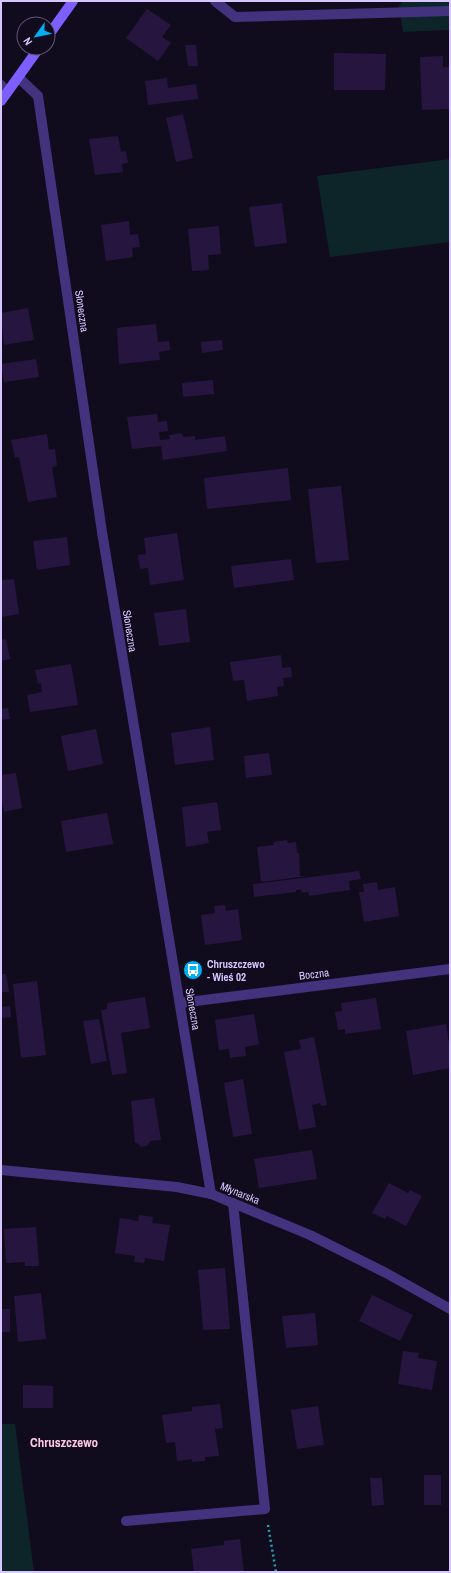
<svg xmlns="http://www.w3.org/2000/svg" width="451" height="1573" viewBox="0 0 451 1573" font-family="'Archivo Narrow',sans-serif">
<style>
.green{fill:#0d2428}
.building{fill:#26163f}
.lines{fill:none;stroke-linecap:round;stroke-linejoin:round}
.path{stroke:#27a3b4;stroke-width:2.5;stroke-dasharray:2 3;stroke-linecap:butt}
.minor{stroke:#43337f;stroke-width:10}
.secondary{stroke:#7f5eff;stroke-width:10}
.labels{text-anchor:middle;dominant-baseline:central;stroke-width:3;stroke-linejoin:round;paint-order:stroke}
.street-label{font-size:11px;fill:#d8c7ff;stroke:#110b1e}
.poi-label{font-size:11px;font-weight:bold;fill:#d8c7ff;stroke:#110b1e;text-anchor:start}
.quarter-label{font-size:13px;font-weight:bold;fill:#ffc9e2;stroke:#110b1e}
</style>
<rect width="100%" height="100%" fill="#110b1e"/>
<g class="green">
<path d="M403 1H450V30L403 32 399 6Z"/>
<path d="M450 159V242L330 257 317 176Z"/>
<path d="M1 1424H15L34 1572H1Z"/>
</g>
<g class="building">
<path d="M147 9 171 25 162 37 171 43 158 61 126 38Z"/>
<path d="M185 45H196L198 66H188Z"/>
<path d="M334 53 386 54 385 90H334Z"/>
<path d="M443 56V67H450V109L422 110 420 57Z"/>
<path d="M167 78 168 88 196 84 198 99 148 105 145 81Z"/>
<path d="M183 114 193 158 176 162 166 118Z"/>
<path d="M118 136 121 152 126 151 128 163 122 164 123 172 95 175 89 139Z"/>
<path d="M282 203 287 243 255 247 249 207Z"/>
<path d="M129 221 130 235 138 234 140 247 132 248 133 257 106 261 101 225Z"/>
<path d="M219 226 221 254 208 255 209 270 192 271 188 229Z"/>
<path d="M28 308 34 340 4 345 1 313Z"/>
<path d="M156 324 158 342 169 341 170 350 159 352 160 360 119 364 117 328Z"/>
<path d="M222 340 223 350 202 353 201 342Z"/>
<path d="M36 359 39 377 4 382 1 364Z"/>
<path d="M213 380 214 394 183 397 182 383Z"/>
<path d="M157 414 158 422 167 421 168 431 159 432 160 440 170 439 169 435 182 433 183 437 195 436V440L225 436 227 451 163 460 161 446 132 449 127 417Z"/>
<path d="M47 434 49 450 55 449 57 466 52 467 57 497 28 502 19 457 15 458 11 440Z"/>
<path d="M288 468 291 500 207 509 204 478Z"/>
<path d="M341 486 349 560 316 563 308 489Z"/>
<path d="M177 533 184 580 150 585 148 568 140 569 138 555 146 554 144 538Z"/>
<path d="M67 537 70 565 37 570 33 541Z"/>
<path d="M291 559 294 580 234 588 231 566Z"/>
<path d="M14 579 19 614 1 617V580Z"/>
<path d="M186 609 190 642 159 646 154 613Z"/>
<path d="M6 639 10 659 1 661V640Z"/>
<path d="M281 655 282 668 291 667 292 677 283 678 284 686 277 687 278 696 247 701 244 680 233 681 230 662Z"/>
<path d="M71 664 78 705 30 712 27 695 42 692 41 683 38 684 35 670Z"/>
<path d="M8 708 10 719 1 720V709Z"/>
<path d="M210 727 214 760 175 765 171 733Z"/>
<path d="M96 729 103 764 68 771 61 736Z"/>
<path d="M269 753 272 775 246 778 244 756Z"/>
<path d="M16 773 22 808 4 812 1 794V775Z"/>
<path d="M217 802 221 830 207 832 209 843 186 847 182 807Z"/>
<path d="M107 813 113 844 66 852 61 821Z"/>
<path d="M287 840 288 843 296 842 297 853H299L300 876H307L261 882 257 847 274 845 273 842Z"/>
<path d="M359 871 361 879 349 881 350 890 309 896 308 892 302 893 301 889 296 890V892L254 897 253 884Z"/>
<path d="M377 882 378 890 395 887 399 916 364 922 359 892H364L363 884Z"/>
<path d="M225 905 226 911 238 909 242 940 205 945 201 915 215 913 214 906Z"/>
<path d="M1 974H6L9 992H1Z"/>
<path d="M37 981 46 1055 21 1058 13 984Z"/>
<path d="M145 997 150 1028 121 1033 127 1073 112 1075 101 1010 107 1009V1003Z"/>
<path d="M376 998 381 1029 345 1034V1029L338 1030 335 1012 342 1011 341 1003Z"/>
<path d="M10 1006 11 1017 1 1018V1007Z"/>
<path d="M254 1014 259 1044 245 1047 246 1056 230 1058 229 1049 219 1050 215 1020Z"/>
<path d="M99 1019 107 1061 91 1064 83 1021Z"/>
<path d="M446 1024 450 1050V1068L413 1075 406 1031Z"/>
<path d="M314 1037 327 1105 321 1106 320 1103 312 1105 316 1127 299 1130 284 1052 301 1049 299 1040Z"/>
<path d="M243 1079 252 1134 233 1137 224 1083Z"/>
<path d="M154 1098 161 1140 150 1141 147 1146 141 1147 137 1143H135L131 1101Z"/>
<path d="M312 1150 317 1179 259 1188 254 1159Z"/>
<path d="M389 1183 408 1193 410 1190 422 1196 406 1226 387 1216 385 1219 372 1213Z"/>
<path d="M139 1215 153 1217 152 1223 170 1225 164 1261 145 1258 144 1263 134 1262 135 1256 115 1253 120 1218 138 1221Z"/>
<path d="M36 1227 39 1266H25V1262L6 1263 4 1229Z"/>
<path d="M225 1268 230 1329 203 1330 198 1270Z"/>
<path d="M41 1293 46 1339 18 1342 14 1296Z"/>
<path d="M372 1295 413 1315 400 1341 359 1321Z"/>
<rect x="1" y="1309" width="9" height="23"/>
<path d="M315 1313 318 1345 286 1348 282 1316Z"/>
<path d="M403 1351 419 1353 418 1358 437 1361 432 1390 398 1384Z"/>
<path d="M23 1385 53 1386V1408H23Z"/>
<path d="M220 1404 223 1428 215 1429 219 1456 205 1457V1461L192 1462V1459L177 1461 175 1442 166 1443 162 1415 192 1411V1407Z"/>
<path d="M318 1406 324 1445 297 1449 291 1410Z"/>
<rect x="424" y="1475" width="17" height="30"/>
<path d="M370 1478H382L384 1505 372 1506Z"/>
<path d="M240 1539 244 1572H194L191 1549 224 1545V1541Z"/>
</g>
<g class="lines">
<path class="path" d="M268 1525 276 1572"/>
<g class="minor">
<path d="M215 1 235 17 450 11"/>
<path d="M19 78 38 96 102 532 211 1194"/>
<path d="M1 85 7 92"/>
<path d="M180 1003 450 969"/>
<path d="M1 1170 177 1187 211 1194 310 1235 386 1273 450 1309"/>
<path d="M126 1521 265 1509 233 1203"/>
</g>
<g class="secondary">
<path d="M48 36 73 1"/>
<path d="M1 101 39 48"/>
</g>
</g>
<defs>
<g id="bus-disc" transform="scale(1)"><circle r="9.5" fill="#00aff2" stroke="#110b1e"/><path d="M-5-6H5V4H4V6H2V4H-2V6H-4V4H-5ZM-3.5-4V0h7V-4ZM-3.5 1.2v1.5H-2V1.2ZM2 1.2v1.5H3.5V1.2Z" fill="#fff"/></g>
</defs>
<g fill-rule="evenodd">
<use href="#bus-disc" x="193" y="970"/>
</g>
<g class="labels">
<g class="street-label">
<text transform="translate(82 311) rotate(82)">Słoneczna</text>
<text transform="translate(130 631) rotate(81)">Słoneczna</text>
<text transform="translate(314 974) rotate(-7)">Boczna</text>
<text transform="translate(193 1009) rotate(80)">Słoneczna</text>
<text transform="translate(240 1193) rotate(22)">Młynarska</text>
</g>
<g class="poi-label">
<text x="207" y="964">Chruszczewo<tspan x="207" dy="13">- Wieś 02</tspan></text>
</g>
<g class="quarter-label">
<text x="64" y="1442">Chruszczewo</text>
</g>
</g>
<rect width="451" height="1573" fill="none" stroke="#d8c7ff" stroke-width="4"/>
<g transform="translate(36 36) rotate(237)"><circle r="19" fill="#110b1e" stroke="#615678"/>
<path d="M0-3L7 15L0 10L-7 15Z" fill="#00aff2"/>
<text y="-6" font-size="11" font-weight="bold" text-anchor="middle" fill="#d8c7ff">N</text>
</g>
</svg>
